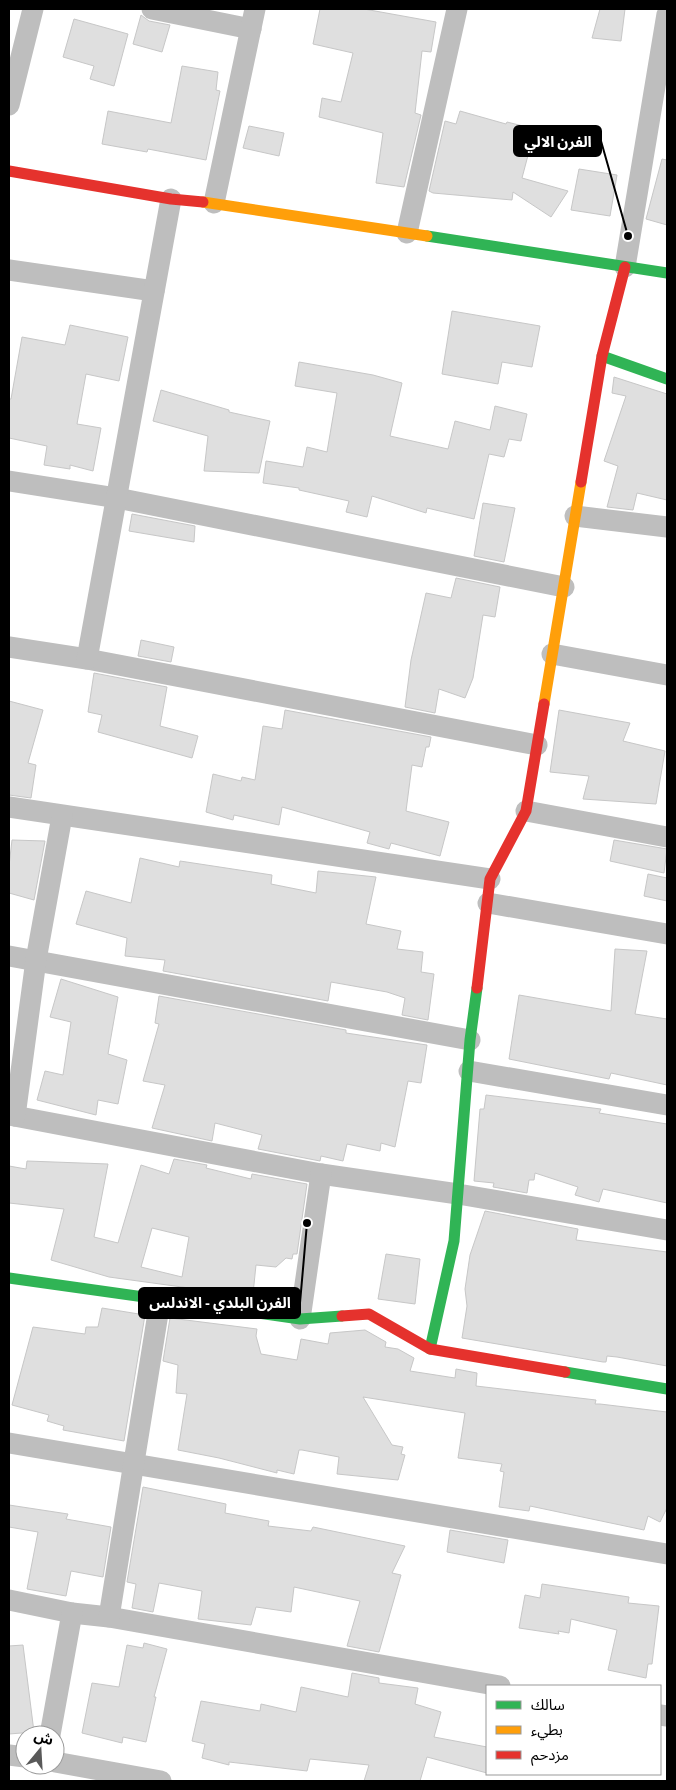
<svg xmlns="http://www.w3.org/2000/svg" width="676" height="1790" viewBox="0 0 676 1790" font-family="'Source Sans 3','Noto Sans Arabic',sans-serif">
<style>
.building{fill:#dfdfdf;stroke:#c7c7c7;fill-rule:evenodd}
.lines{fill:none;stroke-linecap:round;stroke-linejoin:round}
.street{stroke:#bebebe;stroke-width:21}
.fast{stroke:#30b455;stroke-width:11}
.slow{stroke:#ff9f0a;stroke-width:11}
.jam{stroke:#e5322d;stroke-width:11}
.leader{fill:none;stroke:#000;stroke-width:2}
.callout-dot{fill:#000;stroke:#fff;stroke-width:2}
.callout{fill:#000;stroke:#000;stroke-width:2}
.callout-label{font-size:15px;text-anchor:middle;font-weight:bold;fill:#fff}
</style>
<rect width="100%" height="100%" fill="#fff"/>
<g class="building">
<path d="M320 9H364L436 22 431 52 422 51 415 113 421 115 404 187 376 183 383 133 319 117 322 98 341 102 353 53 313 44Z"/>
<path d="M600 9H625L621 41 592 38Z"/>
<path d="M141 15 149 21 170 25 162 52 133 44Z"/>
<path d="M74 19 128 34 114 86 90 79 94 66 63 57Z"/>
<path d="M182 66 218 72 216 90 220 91 206 160 148 149 147 152 102 144 108 111 171 123Z"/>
<path d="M460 111 506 124 507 122 535 129 522 178 568 191 551 217 513 192 512 200 433 193 429 191 445 121 456 124Z"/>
<path d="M249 126 284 133 279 156 243 148Z"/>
<path d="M662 159 667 160V225L646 219Z"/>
<path d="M579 169 617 175 610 216 571 210Z"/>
<path d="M452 311 540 326 532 367 502 362 498 384 442 374Z"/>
<path d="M70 325 128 337 119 381 86 374 77 424 101 428 93 471 70 465V469L44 465 47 446 9 438V399H11L22 337 65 345Z"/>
<path d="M299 362 373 375 402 383 390 436 448 449 455 421 490 430 495 406 527 414 521 441 509 439 504 457 489 454 474 519 427 508 426 513 372 496 367 517 346 512 349 501 299 490V488L263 483 266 461 303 467 307 447 327 452 337 393 295 386Z"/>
<path d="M614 377 667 394V500L637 493 633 510 607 507 618 466 604 461 626 396 612 393Z"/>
<path d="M161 390 229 410V412L270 421 259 473 204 471 208 436 153 421Z"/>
<path d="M483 503 515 508 504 562 474 556Z"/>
<path d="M132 514 195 526 194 542 129 531Z"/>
<path d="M456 578 500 587 495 617 483 615 473 678 465 698 439 689 435 713 405 707 411 660 426 593 451 598Z"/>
<path d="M141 640 174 647 171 662 138 656Z"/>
<path d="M94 673 167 687 160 726 198 736 192 758 98 732 102 715 88 712Z"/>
<path d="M9 701 43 710 28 763 36 765 31 798 9 795Z"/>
<path d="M285 710 431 737 429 747H426L422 767 412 765 406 811 449 822 440 856 391 843 389 849 367 843 370 832 282 807 279 825 234 815 233 820 206 812 213 774 241 781 242 777 255 780 263 726 282 729Z"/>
<path d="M559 710 630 723 623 741 665 751 656 804 583 799 589 776 550 772Z"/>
<path d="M12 840 45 841 34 900 9 893V866Z"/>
<path d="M614 840 667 849 664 873 610 861Z"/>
<path d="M140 858 179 867 180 861 272 875 271 884 316 893 318 871 376 877 366 924 401 931 397 949 423 952 421 972 434 974 428 1020 402 1015 405 998 387 992 331 982 328 1001 163 971 165 960 125 956 127 938 76 924 86 891 131 903Z"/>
<path d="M648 874 667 878V901L644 896Z"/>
<path d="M615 949 647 951 635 1014 667 1019V1085L611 1073 609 1079 509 1059 519 995 611 1011Z"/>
<path d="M61 979 118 997 108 1054 127 1060 118 1104 98 1100 96 1115 37 1100 45 1071 63 1075 71 1022 50 1017Z"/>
<path d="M159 996 346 1030V1033L427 1045 421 1083 408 1081 395 1147 381 1143 380 1151 347 1144 343 1161 321 1156 320 1161 258 1149 262 1135 215 1123 212 1141 152 1128 165 1085 143 1081 159 1024 155 1023Z"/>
<path d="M486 1095 601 1109 599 1113 667 1124V1203L603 1189 599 1202 575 1195 578 1187 535 1173 534 1180H529L527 1193 493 1187 494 1183 474 1181 480 1109H484Z"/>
<path d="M174 1159 207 1165 206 1168 251 1179 252 1174 307 1184 297 1254H293L292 1259 286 1258 276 1267 256 1265 253 1294 255 1297 109 1277 51 1260 64 1209 9 1203V1166L26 1169 27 1161 108 1164 94 1237 118 1243 141 1165 169 1174ZM152 1228 189 1237 182 1277 141 1267Z"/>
<path d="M485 1211 578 1229 576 1240 667 1252V1366L617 1357 607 1356 606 1362H603L462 1338 467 1306 465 1289 470 1255Z"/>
<path d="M386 1254 420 1259 415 1304 378 1299Z"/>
<path d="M102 1308 145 1315 124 1441 63 1430 64 1426 47 1421 49 1415 12 1405 33 1327 85 1334 86 1327H98Z"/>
<path d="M170 1318 257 1329 256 1336 261 1354 297 1360 301 1339 328 1344 330 1333 365 1330 386 1342 385 1347 398 1349 414 1358 410 1371 455 1378 456 1369 477 1373 476 1386 596 1400 595 1404H600L667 1412V1508L660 1522 648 1516 644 1530 530 1506 529 1511 499 1507 504 1472 500 1471 502 1464 458 1458 465 1413 363 1397 392 1445 403 1447 401 1454 405 1455 398 1480 337 1474 339 1457 302 1450H299L294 1474 277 1470V1473L219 1458 178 1450 187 1394 176 1393 178 1365 163 1361Z"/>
<path d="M143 1487 226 1504 225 1513 269 1521 268 1526 311 1531 313 1527 405 1546 392 1573 401 1575 379 1652 347 1646 360 1601 294 1587 291 1612 256 1607 251 1625 198 1619 202 1591 159 1583 153 1612 132 1608 136 1584 127 1582Z"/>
<path d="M9 1505 68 1514 66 1519 111 1527 103 1577 71 1571 66 1596 27 1589 38 1532 9 1527Z"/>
<path d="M450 1530 508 1540 504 1563 447 1552Z"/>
<path d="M542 1584 629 1597 628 1603 659 1606 652 1664H648L646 1678 608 1670 617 1630 571 1619 569 1633 558 1631 559 1634 519 1628 525 1595 540 1598Z"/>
<path d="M144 1643 167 1649 154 1697H156L146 1742 123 1737 122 1743 82 1733 92 1683 119 1687 127 1645 143 1648Z"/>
<path d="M23 1645 34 1732 9 1734V1646Z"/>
<path d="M352 1673 379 1678V1683L418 1688 415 1704 441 1712 434 1737 487 1747V1773L427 1757 420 1781H364L369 1765 310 1759 307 1771 229 1762V1765L202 1758 205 1744 192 1741 201 1701 260 1711 261 1704 296 1712 301 1687 348 1697Z"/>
</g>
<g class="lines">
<g class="street">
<path d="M152 9 251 29"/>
<path d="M9 105 33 9"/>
<path d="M214 203 255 9"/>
<path d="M407 233 457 9"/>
<path d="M625 267 667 14"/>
<path d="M9 270 154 291"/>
<path d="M9 481 117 498 564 587"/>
<path d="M575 516 667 527"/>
<path d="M9 647 87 659 537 745"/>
<path d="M552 654 667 675"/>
<path d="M87 659 171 199"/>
<path d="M9 807 490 879"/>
<path d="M526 811 667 837"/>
<path d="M488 903 667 934"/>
<path d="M9 956 470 1040"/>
<path d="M469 1071 667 1105"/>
<path d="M9 1115 321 1174 458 1194 667 1230"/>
<path d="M15 1116 36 960 62 816"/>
<path d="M300 1319 321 1174"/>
<path d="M9 1443 667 1554"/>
<path d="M9 1600 72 1613 109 1617 500 1686"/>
<path d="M109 1617 160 1301"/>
<path d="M660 1715 667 1716"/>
<path d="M50 1735 72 1613"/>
<path d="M9 1755 25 1757"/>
<path d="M55 1762 161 1781"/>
</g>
<g class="fast">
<path d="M427 236 667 273"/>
<path d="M602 356 667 379"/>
<path d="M9 1278 300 1319 342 1316"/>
<path d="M430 1349 454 1241 470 1040 477 988"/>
<path d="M565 1372 667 1389"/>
</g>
<g class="slow">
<path d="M203 202 427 236"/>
<path d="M544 704 581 482"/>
</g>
<g class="jam">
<path d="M9 171 171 199 203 202"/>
<path d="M581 482 602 356 625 267"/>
<path d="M477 988 490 879 526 811 544 704"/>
<path d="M342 1316 369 1314 430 1349 565 1372"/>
</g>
</g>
<path class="leader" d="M628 236L601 141M307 1223L300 1303"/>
<g class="callout-dot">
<circle cx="628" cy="236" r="5"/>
<circle cx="307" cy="1223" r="5"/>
</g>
<g class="callout">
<rect x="514" y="126" width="87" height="30" rx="5"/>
<rect x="139" y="1288" width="161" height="30" rx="5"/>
</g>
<g class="callout-label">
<text x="558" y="147">الفرن الالي</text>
<text x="220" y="1308">الفرن البلدي - الاندلس</text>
</g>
<rect width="676" height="1790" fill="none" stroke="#000000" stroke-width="20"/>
<rect x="486" y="1685" width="175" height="90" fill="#ffffff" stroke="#999999"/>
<rect x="496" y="1701" width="25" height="8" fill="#30b455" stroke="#999999"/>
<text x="531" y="1710" font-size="15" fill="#000000">سالك</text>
<rect x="496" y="1726" width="25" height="8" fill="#ff9f0a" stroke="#999999"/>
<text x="531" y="1735" font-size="15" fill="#000000">بطيء</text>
<rect x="496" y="1751" width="25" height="8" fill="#e5322d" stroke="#999999"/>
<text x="531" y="1760" font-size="15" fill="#000000">مزدحم</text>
<g transform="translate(40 1750) rotate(18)"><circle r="24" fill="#ffffff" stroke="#999999"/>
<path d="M0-4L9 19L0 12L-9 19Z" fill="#595959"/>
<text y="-8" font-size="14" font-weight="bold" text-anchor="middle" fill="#000000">ش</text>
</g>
</svg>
